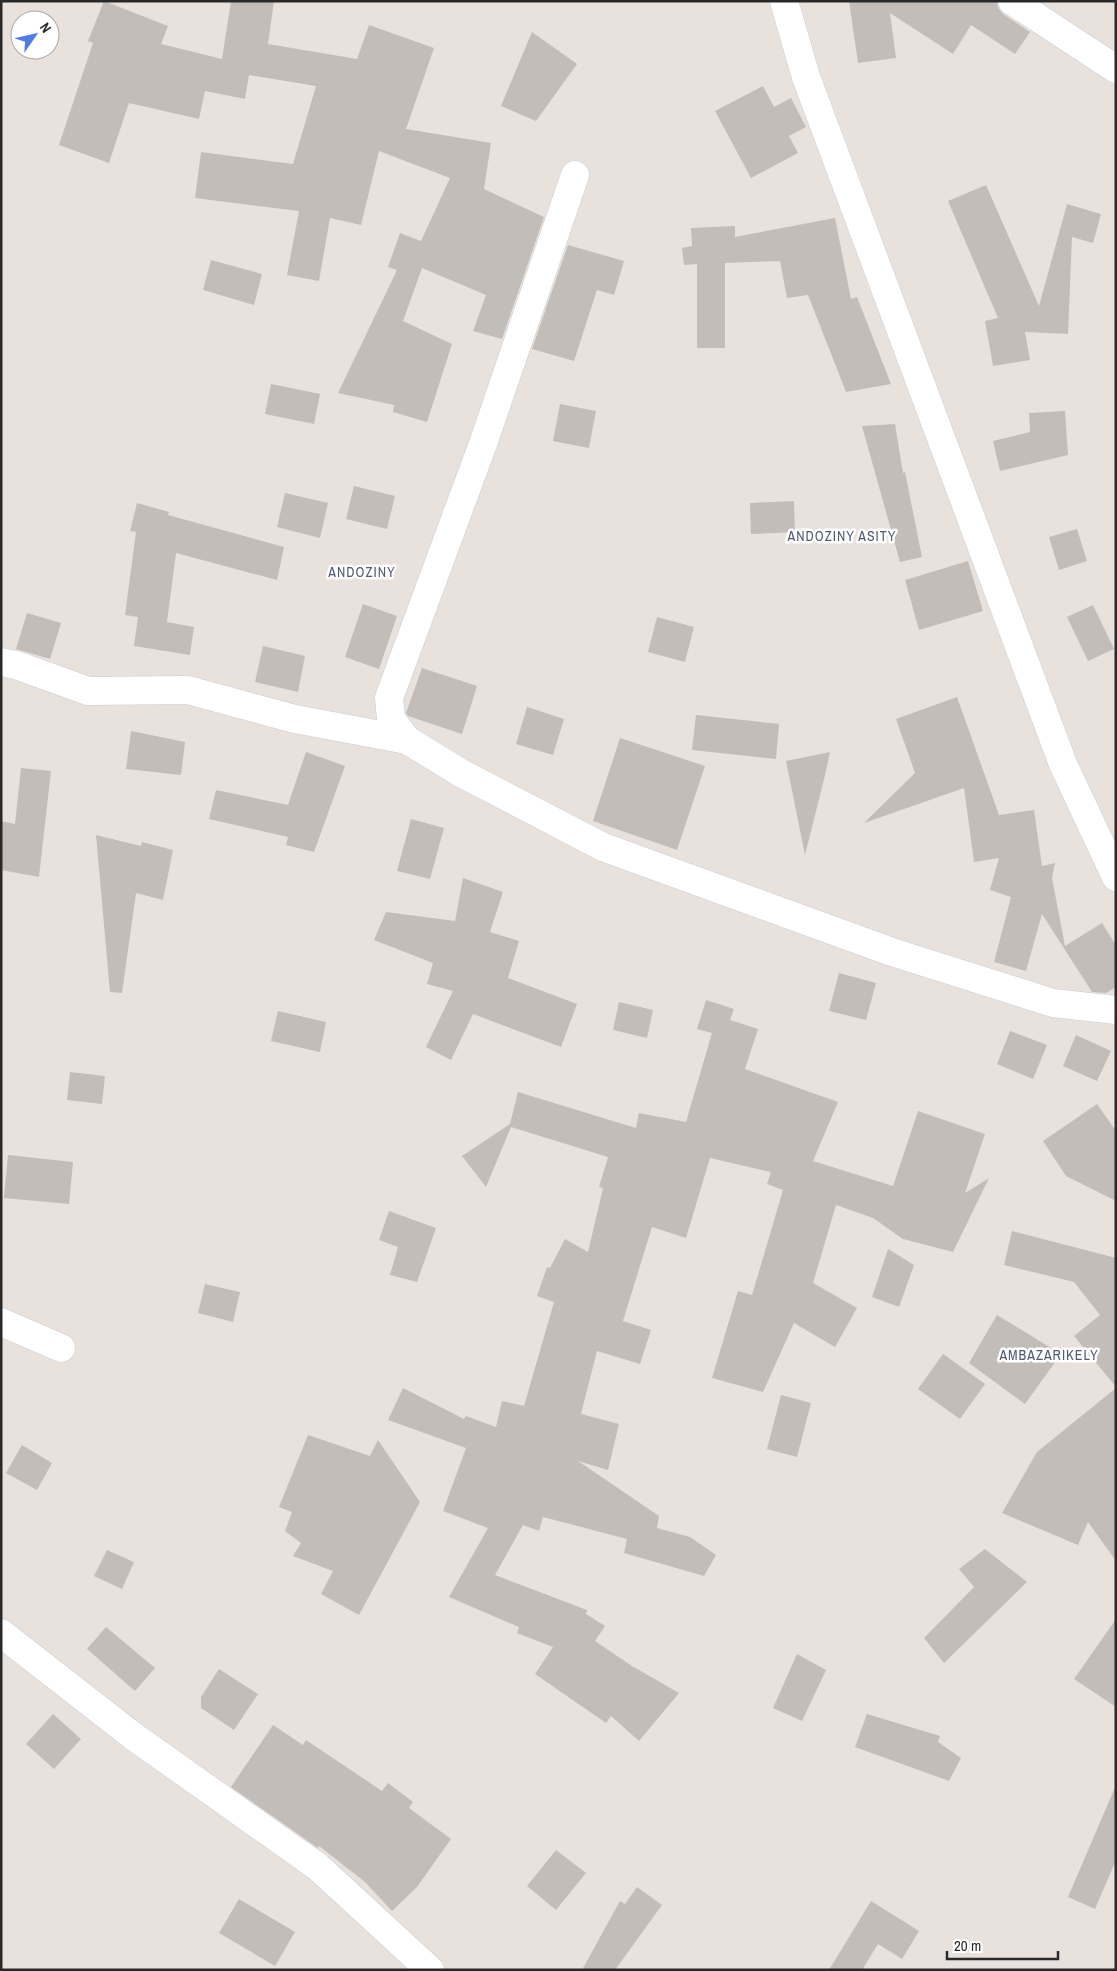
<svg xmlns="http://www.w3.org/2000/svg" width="1117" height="1971" viewBox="0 0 1117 1971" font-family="'Archivo Narrow',sans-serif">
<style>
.building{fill:#c2bdb8}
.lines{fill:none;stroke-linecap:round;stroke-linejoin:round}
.minor-casing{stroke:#c8ccd5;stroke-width:29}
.tertiary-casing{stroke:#c8ccd5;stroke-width:29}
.minor{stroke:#fff;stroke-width:28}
.tertiary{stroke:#fff;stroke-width:28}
.labels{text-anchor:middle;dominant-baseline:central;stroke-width:5;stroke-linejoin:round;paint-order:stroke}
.neighbourhood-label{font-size:14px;letter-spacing:1px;fill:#4f5a74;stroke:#fff}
</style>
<rect width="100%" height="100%" fill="#e9e2dc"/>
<g class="building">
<path d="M104 1 168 26 161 44 222 59 231 1H274L268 44 357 59 369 25 434 48 406 129 491 143 484 189 544 217 502 339 473 331 486 295 422 268 403 321 452 344 427 422 393 412 394 405 338 393 397 270 388 267 400 233 421 241 450 178 379 151 361 225 330 218 319 281 287 275 299 211 195 198 201 152 293 164 316 86 249 75 245 99 205 91 199 119 129 103 109 163 59 145 93 43 88 41Z"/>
<path d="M849 1H997L998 8 1003 14 1030 32 1015 54 971 25 953 54 890 13 896 58 858 63Z"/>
<path d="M532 32 577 64 536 121 501 106Z"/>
<path d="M763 86 774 107 791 98 806 127 789 136 798 153 751 178 715 111Z"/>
<path d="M986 185 1039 306 1067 204 1101 214 1093 243 1072 237 1068 334 1025 332 1030 360 993 366 985 321 998 318 948 201Z"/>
<path d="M835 218 851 299 857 297 891 384 846 392 808 295 787 298 780 261 725 263V348H697V264L684 265 682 248 692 246 691 228 735 226V237Z"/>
<path d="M568 245 624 261 614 295 597 290 574 361 532 349Z"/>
<path d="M211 260 262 274 254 305 203 290Z"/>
<path d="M271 384 320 394 314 424 265 414Z"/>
<path d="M560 404 596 411 589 448 553 441Z"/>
<path d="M1065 411 1068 455 1000 471 993 441 1030 432 1029 413Z"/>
<path d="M895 424 903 473 905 472 922 557 900 562 862 426Z"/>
<path d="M354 486 395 496 387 529 346 519Z"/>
<path d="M285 493 328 503 320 538 277 527Z"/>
<path d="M794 501 795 532 751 534 750 503Z"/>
<path d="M137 503 169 512 168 515 284 547 277 580 176 553 167 622 194 627 190 655 134 646 138 617 125 615 136 532 130 531Z"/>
<path d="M1077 529 1087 561 1059 570 1049 537Z"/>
<path d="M968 561 983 611 919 630 905 580Z"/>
<path d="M363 604 397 616 379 669 345 657Z"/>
<path d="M1093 605 1114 649 1088 661 1067 617Z"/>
<path d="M27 613 61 623 50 659 16 649Z"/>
<path d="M657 617 694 627 685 662 648 652Z"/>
<path d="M263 646 305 656 298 692 255 682Z"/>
<path d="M422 668 477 686 462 734 408 716 406 713Z"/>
<path d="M957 697 999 815 1034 810 1042 866 1055 863 1052 878 1065 946 1102 923 1116 945V987L1106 993 1092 992 1042 914 1026 971 994 962 1011 897 990 890 999 858 974 862 964 788 864 823 915 773 896 719Z"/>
<path d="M527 707 564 719 553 755 516 744Z"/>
<path d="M696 715 779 724 776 759 692 750Z"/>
<path d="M131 731 185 742 181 775 126 769Z"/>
<path d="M620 738 705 766 677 850 593 821Z"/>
<path d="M306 752 345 766 314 852 286 845 288 837 209 819 216 790 288 805Z"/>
<path d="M830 752 825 775 805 855 786 761Z"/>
<path d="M21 768 51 771 39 877 1 870V821L15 824Z"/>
<path d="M411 819 444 828 430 879 397 871Z"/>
<path d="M96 835 141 846 142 842 173 850 163 900 136 893 122 993 110 992Z"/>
<path d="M463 878 503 892 490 932 519 941 508 978 577 1004 561 1047 473 1014 451 1060 426 1047 453 991 427 984 433 963 374 940 386 912 455 921Z"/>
<path d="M839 973 876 983 866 1020 829 1011Z"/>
<path d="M706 1000 734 1009 730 1020 758 1029 745 1069 838 1102 813 1161 893 1186 918 1111 985 1134 965 1193 989 1178 953 1252 903 1239 873 1218 836 1205 813 1283 857 1308 835 1347 794 1323 763 1392 712 1378 738 1291 752 1295 783 1190 767 1184 771 1172 710 1158 686 1238 652 1227 623 1321 651 1330 640 1364 597 1351 581 1414 619 1424 608 1470 578 1461 659 1516 657 1528 690 1537 716 1555 704 1576 624 1553 627 1539 543 1517 539 1531 523 1525 495 1575 587 1610 586 1614 605 1626 595 1641 632 1666 679 1693 639 1741 611 1716 606 1723 535 1674 553 1647 517 1633 519 1627 449 1597 488 1528 443 1511 466 1448 388 1420 403 1388 464 1419 466 1416 496 1427 502 1401 524 1406 554 1302 537 1296 547 1267 550 1268 565 1239 588 1252 603 1188 599 1187 608 1157 511 1127 486 1187 462 1156 510 1124 518 1092 636 1128 639 1113 686 1122 712 1033 697 1029Z"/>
<path d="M619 1002 653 1010 647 1038 613 1030Z"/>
<path d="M278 1011 326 1022 320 1052 271 1041Z"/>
<path d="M1010 1031 1047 1045 1033 1079 997 1064Z"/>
<path d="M1076 1035 1111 1051 1097 1081 1063 1066Z"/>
<path d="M70 1072 105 1076 102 1104 67 1100Z"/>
<path d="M1097 1104 1116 1131V1201L1066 1176 1043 1141Z"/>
<path d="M8 1155 73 1162 69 1204 4 1198Z"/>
<path d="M389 1211 436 1228 417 1282 390 1275 398 1247 379 1240Z"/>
<path d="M1012 1231 1116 1258V1387L1074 1336 1100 1315 1074 1282 1004 1265Z"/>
<path d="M888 1249 914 1265 899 1307 872 1297Z"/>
<path d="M205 1284 240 1292 233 1322 198 1313Z"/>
<path d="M997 1315 1061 1354 1025 1404 969 1363Z"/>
<path d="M943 1354 985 1384 960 1419 918 1389Z"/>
<path d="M1116 1388V1561L1088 1522 1078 1545 1002 1513 1037 1452Z"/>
<path d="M781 1395 811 1403 797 1457 767 1449Z"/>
<path d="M308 1435 370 1456 378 1440 420 1502 359 1615 321 1594 333 1571 293 1556 301 1543 285 1531 292 1512 279 1507Z"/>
<path d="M22 1445 52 1463 37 1490 6 1473Z"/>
<path d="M985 1549 1027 1582 944 1663 924 1638 974 1587 959 1569Z"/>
<path d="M107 1550 134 1562 122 1589 94 1576Z"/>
<path d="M1116 1619V1707L1074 1679Z"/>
<path d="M106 1627 155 1668 135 1691 87 1649Z"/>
<path d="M797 1654 826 1670 802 1721 773 1708Z"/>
<path d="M219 1669 258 1694 234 1730 201 1708V1697Z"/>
<path d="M53 1714 81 1739 54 1769 26 1744Z"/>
<path d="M867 1714 940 1736 938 1742 961 1758 949 1781 855 1747Z"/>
<path d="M273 1725 303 1745 306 1740 382 1791 388 1783 413 1802 409 1808 451 1839 417 1887 392 1911 365 1882 319 1846 318 1848 231 1787Z"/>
<path d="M1116 1785V1860L1095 1909 1068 1897Z"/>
<path d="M556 1850 586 1873 556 1910 527 1886Z"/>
<path d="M637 1887 662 1905 615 1970H582L620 1901 625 1904Z"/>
<path d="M239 1899 295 1932 275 1966 219 1933Z"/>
<path d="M871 1901 919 1931 902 1959 878 1944 862 1970H829Z"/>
</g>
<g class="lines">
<g class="minor-casing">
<g id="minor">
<path d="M1012 1 1116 69"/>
<path d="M575 175 484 441 389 698 391 719 407 740 461 773 603 847 892 952 1053 1003 1116 1010"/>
<path d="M1 662 16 665 88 691 188 690 295 719 407 740"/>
<path d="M1 1322 61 1348"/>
<path d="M1 1633 133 1736 318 1867 430 1970"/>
</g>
</g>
<g class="tertiary-casing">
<path id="tertiary" d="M784 1 806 77 1063 764 1116 877"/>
</g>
<use href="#minor" class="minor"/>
<use href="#tertiary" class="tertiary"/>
</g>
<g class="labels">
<g class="neighbourhood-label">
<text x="842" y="536">ANDOZINY ASITY</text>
<text x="362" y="572">ANDOZINY</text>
<text x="1049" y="1355">AMBAZARIKELY</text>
</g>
</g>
<rect width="1117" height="1971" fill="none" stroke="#292929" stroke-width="5"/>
<g transform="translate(35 35) rotate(56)"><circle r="24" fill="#ffffff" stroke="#a9a9a9"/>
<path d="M0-4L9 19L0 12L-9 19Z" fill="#4f7de4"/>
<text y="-8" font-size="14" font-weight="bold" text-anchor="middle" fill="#292929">N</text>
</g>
<path d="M947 1951v8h111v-8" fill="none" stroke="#292929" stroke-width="2.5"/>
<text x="954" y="1951" font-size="15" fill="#292929" stroke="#ffffff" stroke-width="4" paint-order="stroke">20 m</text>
</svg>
